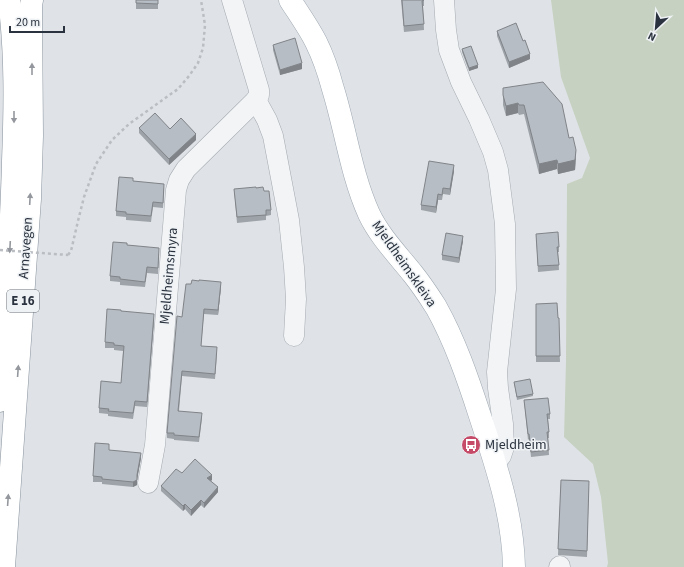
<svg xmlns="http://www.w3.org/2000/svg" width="684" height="567" viewBox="0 0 684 567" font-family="'Source Sans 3',sans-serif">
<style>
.green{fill:#c6d1c1}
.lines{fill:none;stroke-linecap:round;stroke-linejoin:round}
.minor-casing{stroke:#a5aab1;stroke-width:21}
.major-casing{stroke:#9fa8b2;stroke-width:23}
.highway-casing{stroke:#88929d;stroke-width:23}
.path{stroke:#babec2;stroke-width:2.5;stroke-dasharray:3 3;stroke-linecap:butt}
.minor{stroke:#f2f4f6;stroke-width:20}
.major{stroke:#fff;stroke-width:22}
.highway{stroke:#fff;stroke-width:22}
.path-bridge{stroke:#babec2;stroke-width:2.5;stroke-dasharray:3 3;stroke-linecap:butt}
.wall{fill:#9da3a9}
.shaded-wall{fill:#808489}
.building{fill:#b7bdc4;stroke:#808489}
.oneway{fill:#94989e}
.labels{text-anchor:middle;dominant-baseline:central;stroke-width:3;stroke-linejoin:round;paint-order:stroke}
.shield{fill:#eff2f5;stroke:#646c75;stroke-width:1}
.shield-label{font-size:13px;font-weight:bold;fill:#29323e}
.street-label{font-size:14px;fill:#29323e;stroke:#eff2f5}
.poi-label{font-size:14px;fill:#29323e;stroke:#eff2f5;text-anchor:start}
</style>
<rect width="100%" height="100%" fill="#dfe3e7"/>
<path class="green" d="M551 0H684V567H607L608 563 601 497 593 464 564 437 566 361 567 184 582 178 590 158 561 77Z"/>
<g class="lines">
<g class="minor-casing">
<g id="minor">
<path d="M444 0 446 30 449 50 461 82 479 119 493 152 498 170 505 224 506 289 497 372 498 388 503 424 504 447 501 456 495 462"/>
<path d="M256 100 267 120 273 136 289 220 294 267 296 299 294 336"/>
<path d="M148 483 155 445 176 190 179 180 186 169 256 100 259 95V90L232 0"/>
<path d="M559 567 560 566"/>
</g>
</g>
<g class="major-casing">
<path id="major" d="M290 0C299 14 309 28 316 42 323 56 329 74 333 89 346 131 351 174 369 214 380 237 398 255 413 274 421 284 429 296 436 307 455 341 468 379 480 416 496 465 513 515 514 567"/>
</g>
<g class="highway-casing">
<g id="highway">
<path d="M0 401C5 321 11 241 13 161 15 108 16 53 9 0"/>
<path d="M4 567 30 199 32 136 31 5 32 0"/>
</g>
</g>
<path class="path" d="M68 255 71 251 78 221 84 197 96 164 112 140 129 124 178 89 189 76 198 63 203 48 205 25 201 0"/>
<use href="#minor" class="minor"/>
<use href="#major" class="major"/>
<use href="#highway" class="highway"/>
<path class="path-bridge" d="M0 250 68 255"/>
</g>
<g class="wall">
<rect x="136" y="0" width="22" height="9"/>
<path d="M401 0H424V6H423L424 30 404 32Z"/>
<path d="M497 31 530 59 509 68 497 36Z"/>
<path d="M273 45 302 69 280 75 273 50Z"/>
<path d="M462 49 478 68 469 71 462 52Z"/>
<path d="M503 88 569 138 576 160 575 170 558 174 557 169 539 174 524 114 519 115 518 113 506 116 503 105Z"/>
<path d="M139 128 170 129 196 140 169 165 139 133Z"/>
<path d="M454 171 450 195 443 194 442 200H438L436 213 421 210V205Z"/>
<path d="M133 181 164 189 163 208 153 207 151 222 126 220V217L116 216V211Z"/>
<path d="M256 188 271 210V215L266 216V220L237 223 234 189Z"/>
<path d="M536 234 559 247V252H558L559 270 538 272Z"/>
<path d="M463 241 459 263 442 260V255Z"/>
<path d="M127 245 159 254 158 274 147 273 145 287 120 285V282L110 281V276Z"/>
<path d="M191 284 221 287 218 315 204 314 201 346 217 353 215 379 182 376 179 411 202 418 199 442 174 440V439L167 438V433L182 317Z"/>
<path d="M536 304 558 318 560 362H536Z"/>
<path d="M121 311 154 320 147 407 135 406 133 419 108 416V414L99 413V408L121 383 123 351 114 350V348H105V342Z"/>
<path d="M514 382 533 394V396L517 400Z"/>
<path d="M524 400 550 414V419H548L549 432V438H548L549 455 531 457 529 439 528 440Z"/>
<path d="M109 450 141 458 137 479V485L133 487 102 484V482H93V476Z"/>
<path d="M182 473 212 480 211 481 218 492 204 508 201 505 191 516 185 509 183 511 161 491V486Z"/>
<path d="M561 480 589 481 587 557 558 555Z"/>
</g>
<g class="shaded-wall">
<path d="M530 54V59L509 68V62Z"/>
<path d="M302 63V69L280 75V70Z"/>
<path d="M478 65V68L469 71V68Z"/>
<path d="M518 103V113L506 116V106Z"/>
<path d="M196 134V140L169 165V159Z"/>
<path d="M576 150 575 170 558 174V164Z"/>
<path d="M557 160V169L539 174V164Z"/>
<path d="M454 165V171L450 195V189Z"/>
<path d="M438 194V200L436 213V207Z"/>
<path d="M463 236V241L459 263V258Z"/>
<path d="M221 282V287L218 315V310Z"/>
<path d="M154 314V320L147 407V402Z"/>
<path d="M141 453V458L137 480V485L133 487V482L137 475Z"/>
<path d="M212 475V480L207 483V478Z"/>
<path d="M218 487V492L204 508V503Z"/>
<path d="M201 500V505L191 516V510Z"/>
<path d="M185 504V509L183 511V506Z"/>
</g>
<g class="building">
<path d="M136 0H158V4L136 3Z"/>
<path d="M402 0H424L422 1 424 24 404 26Z"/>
<path d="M516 23 523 41 525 40 530 54 509 62 497 31Z"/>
<path d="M295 38 302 63 280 70 273 45Z"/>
<path d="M471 46 478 65 469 68 462 49Z"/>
<path d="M543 82 562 104 569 138 573 137 576 150 575 160 558 164 557 160 539 164 524 105H519L518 103 506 106 503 95V88Z"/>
<path d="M155 113 170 129 181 118 196 134 169 159 139 128Z"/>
<path d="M429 161 454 165 450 189 443 188 442 195 438 194 436 207 421 205Z"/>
<path d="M119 177 133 178V181L164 184 163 203 153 202 151 216 126 214V212L116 211Z"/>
<path d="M256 187V188L263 187 264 191H269L271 210H266V215L237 217 234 189Z"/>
<path d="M558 232 559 247H557L559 265 538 266 536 234Z"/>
<path d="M446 233 463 236 459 258 442 255Z"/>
<path d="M113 242 127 243V245L159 248 158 268 147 267 145 282 120 279V277L110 276Z"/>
<path d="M192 280 199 281V280L221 282 218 310 204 309 201 346 217 347 215 374 182 371 178 411 202 413 199 437 174 435V433H167L177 316 182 317 186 284H191Z"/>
<path d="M557 303 558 318H559L560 356H536V304Z"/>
<path d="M107 309 121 310V311L154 314 147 402 135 401 133 413 108 411 109 409 99 408 101 381 121 383 124 346 114 345V343L105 342Z"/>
<path d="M530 379 533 394 517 397 514 382Z"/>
<path d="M548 398 550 414H547L549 432H547L549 450 531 452 529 434H528L524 400Z"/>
<path d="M95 443 109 444V450L141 453 137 475V480L133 482 102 479V477L93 476Z"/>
<path d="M195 459 212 475 207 478 218 487 204 503 201 500 191 510 185 504 183 506 161 486 176 469 182 473Z"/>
<path d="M561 480 589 481 587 551 558 549Z"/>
</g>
<defs><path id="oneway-solid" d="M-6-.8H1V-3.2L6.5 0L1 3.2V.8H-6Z"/></defs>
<g class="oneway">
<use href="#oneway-solid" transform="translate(32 69) rotate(-90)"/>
<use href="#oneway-solid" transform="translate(14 117) rotate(90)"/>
<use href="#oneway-solid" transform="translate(30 199) rotate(-87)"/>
<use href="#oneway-solid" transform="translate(10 247) rotate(93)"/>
<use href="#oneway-solid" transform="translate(18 371) rotate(-86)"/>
<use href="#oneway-solid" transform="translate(8 500) rotate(-86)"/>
</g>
<defs>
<g id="bus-disc" transform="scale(1)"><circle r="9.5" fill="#c54b68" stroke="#eff2f5"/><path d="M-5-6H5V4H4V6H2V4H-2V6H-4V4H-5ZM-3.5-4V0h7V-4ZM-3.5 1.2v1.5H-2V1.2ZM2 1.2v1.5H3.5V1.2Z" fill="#fff"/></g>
</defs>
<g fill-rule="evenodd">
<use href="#bus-disc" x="471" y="445"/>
</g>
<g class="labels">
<rect class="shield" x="7" y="290" width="32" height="22" rx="3"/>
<g class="shield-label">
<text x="23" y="301">E 16</text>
</g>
<g class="street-label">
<text transform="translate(26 248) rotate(-86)">Arnavegen</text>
<text transform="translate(404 264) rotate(55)">Mjeldheimskleiva</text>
<text transform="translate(169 276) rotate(-85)">Mjeldheimsmyra</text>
</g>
<g class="poi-label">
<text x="485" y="445">Mjeldheim</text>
</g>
</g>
<g transform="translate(656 28) rotate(206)" stroke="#eff2f5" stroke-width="3" paint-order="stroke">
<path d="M0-3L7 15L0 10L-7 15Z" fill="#29323e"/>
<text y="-6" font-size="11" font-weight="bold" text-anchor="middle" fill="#29323e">N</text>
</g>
<path d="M10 26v6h54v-6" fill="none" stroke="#29323e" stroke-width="2"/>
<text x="16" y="26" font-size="12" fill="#29323e" stroke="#eff2f5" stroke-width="3" paint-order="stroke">20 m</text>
</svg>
